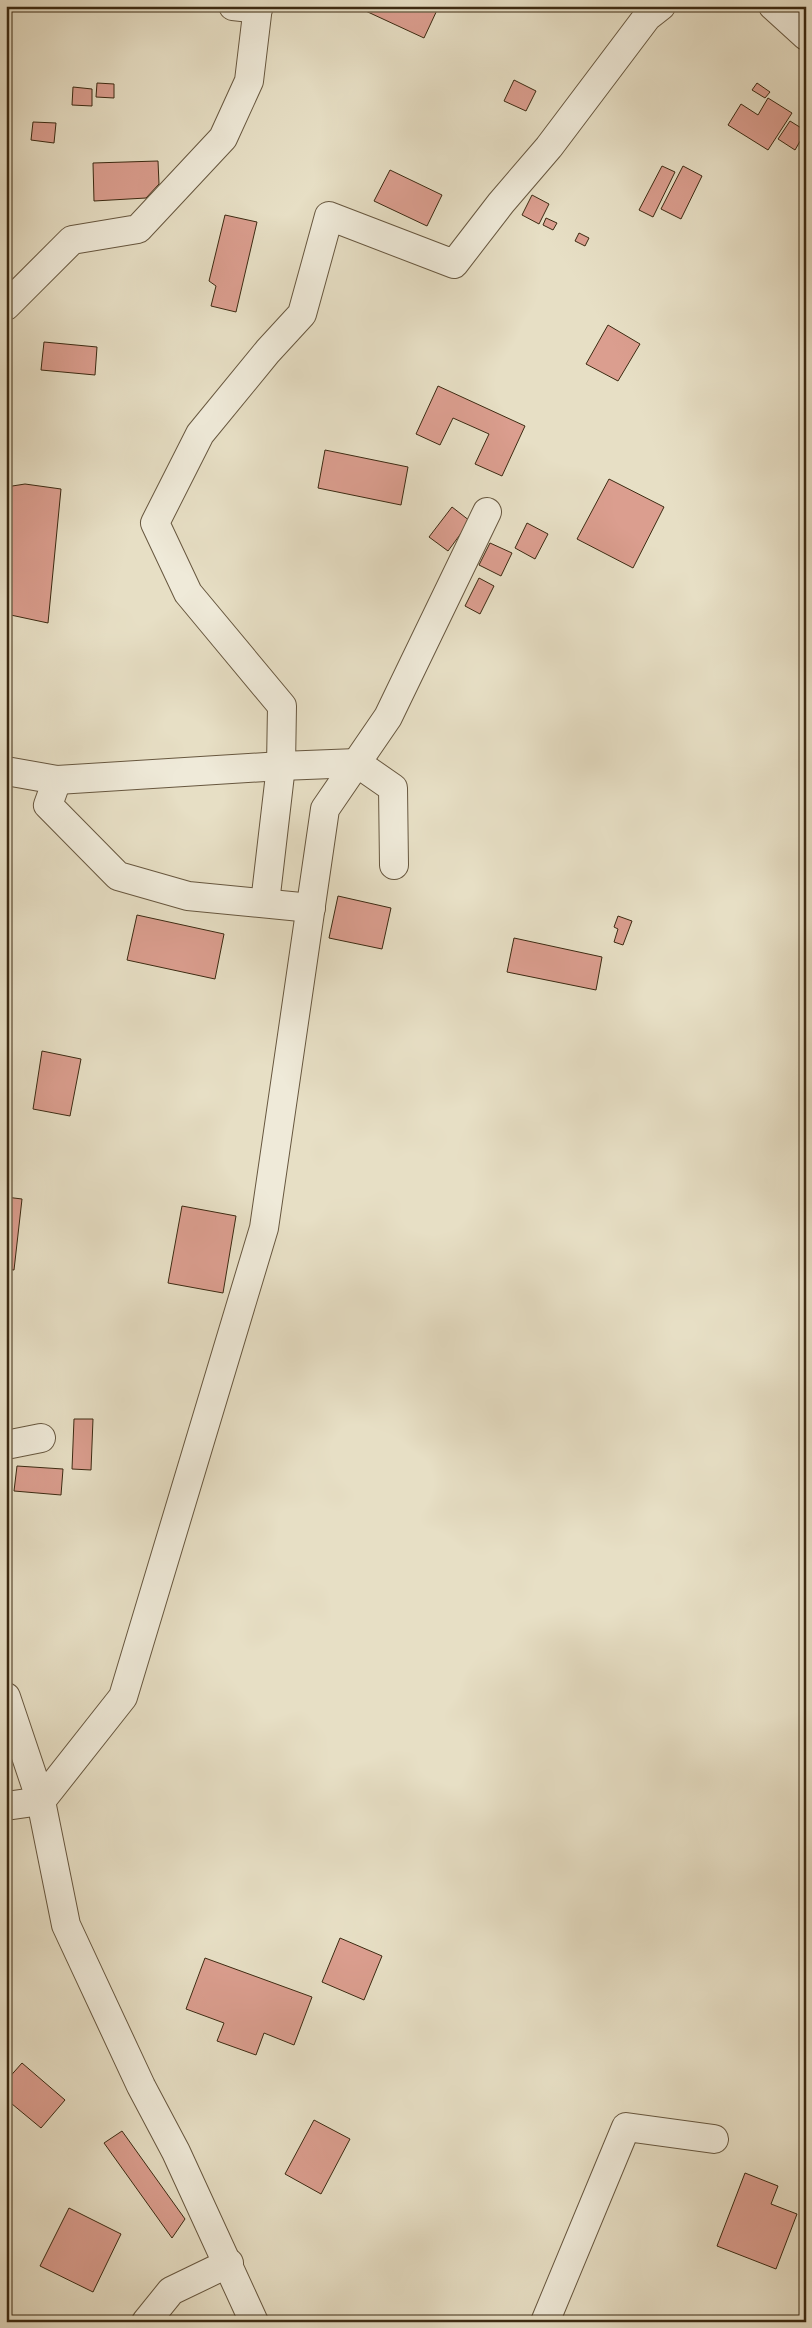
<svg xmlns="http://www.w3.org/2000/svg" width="812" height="2328" viewBox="0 0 812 2328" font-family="'Sorts Mill Goudy',serif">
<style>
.building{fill:#db9e8f;stroke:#3c2a12}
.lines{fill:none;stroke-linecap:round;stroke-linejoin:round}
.minor-casing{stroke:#67573f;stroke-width:30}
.tertiary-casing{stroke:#67573f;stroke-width:30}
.minor{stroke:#efead9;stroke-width:28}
.tertiary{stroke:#efead9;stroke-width:28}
</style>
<rect width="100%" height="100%" fill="#e7dfc5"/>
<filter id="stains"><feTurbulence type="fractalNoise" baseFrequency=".004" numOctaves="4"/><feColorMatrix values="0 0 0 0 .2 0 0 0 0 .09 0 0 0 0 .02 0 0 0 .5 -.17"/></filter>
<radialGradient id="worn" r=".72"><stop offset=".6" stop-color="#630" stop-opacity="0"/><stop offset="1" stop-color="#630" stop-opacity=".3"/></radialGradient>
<g class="building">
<path d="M433 6 438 8 424 38 357 7Z"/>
<path d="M514 80 536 91 526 111 504 101Z"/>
<path d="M97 83 114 84V98L96 97Z"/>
<path d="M757 83 770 92 765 98 752 90Z"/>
<path d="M73 87 92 89V106L72 105Z"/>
<path d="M768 98 792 113 768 150 728 125 741 104 758 115Z"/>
<path d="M790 121 806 131 795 150 778 139Z"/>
<path d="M33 122 56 123 54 143 31 140Z"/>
<path d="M158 161 159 184 146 198 94 201 93 163Z"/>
<path d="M662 166 675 172 653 217 639 210Z"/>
<path d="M683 166 702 176 681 219 661 209Z"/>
<path d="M390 170 442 195 427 226 374 201Z"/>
<path d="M532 195 549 204 539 224 522 215Z"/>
<path d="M225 215 257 222 236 312 211 306 216 286 209 281Z"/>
<path d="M546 218 557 223 553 230 543 225Z"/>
<path d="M579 233 589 238 585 246 575 241Z"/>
<path d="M608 325 640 344 618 381 586 364Z"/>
<path d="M44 342 97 347 95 375 41 370Z"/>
<path d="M438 386 525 426 502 476 475 464 489 434 453 418 440 445 416 434Z"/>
<path d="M325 450 408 467 401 505 318 488Z"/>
<path d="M609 479 664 507 633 568 577 539Z"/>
<path d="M25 484 61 489 48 623 6 614V487Z"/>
<path d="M452 507 470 521 448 551 429 537Z"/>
<path d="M527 523 548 534 535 559 515 548Z"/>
<path d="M490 543 512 553 501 576 479 565Z"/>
<path d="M479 578 494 586 480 614 465 606Z"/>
<path d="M338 896 391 908 382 949 329 938Z"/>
<path d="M137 915 224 934 215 979 127 960Z"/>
<path d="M618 916 632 921 623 945 614 942 618 929 614 927Z"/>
<path d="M514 938 602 957 596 990 507 972Z"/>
<path d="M42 1051 81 1059 70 1116 33 1109Z"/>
<path d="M6 1197 22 1199 14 1270 6 1269Z"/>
<path d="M182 1206 236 1216 223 1293 168 1283Z"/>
<path d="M74 1419H93L91 1470 72 1469Z"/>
<path d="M17 1466 63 1469 61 1495 14 1491Z"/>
<path d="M340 1938 382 1956 364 2000 322 1982Z"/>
<path d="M205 1958 312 1997 294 2045 264 2033 256 2055 217 2041 224 2023 186 2009Z"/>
<path d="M22 2063 65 2100 41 2128 6 2099V2081Z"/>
<path d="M314 2120 350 2139 321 2194 285 2174Z"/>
<path d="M122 2131 185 2219 172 2238 104 2143Z"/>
<path d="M745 2173 778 2186 771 2204 797 2214 776 2269 717 2246Z"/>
<path d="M69 2208 121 2234 93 2292 40 2266Z"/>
</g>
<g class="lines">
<g class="minor-casing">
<g id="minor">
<path d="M233 6 258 9"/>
<path d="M773 6 806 36"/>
<path d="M6 306 72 240 138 229 223 138 249 81 258 6"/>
<path d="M6 771 57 780 48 805 118 876 188 896 311 908"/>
<path d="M57 780 281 766 357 763 393 788 394 865"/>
<path d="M265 903 281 766 282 706 188 593 155 523 200 434 268 351 302 314 329 216 454 264 501 203 549 147 647 17 661 6"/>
<path d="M6 1445 41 1438"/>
<path d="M6 1806 41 1801 123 1697 264 1228 325 809 388 717 487 512"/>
<path d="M146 2322 171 2291 229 2263"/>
<path d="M545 2322 626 2127 714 2139"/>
</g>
</g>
<g class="tertiary-casing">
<path id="tertiary" d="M6 1697 41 1801 66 1925 141 2086 176 2152 254 2322"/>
</g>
<use href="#minor" class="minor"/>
<use href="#tertiary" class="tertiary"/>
</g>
<rect width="812" height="2328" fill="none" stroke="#e7dfc5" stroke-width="25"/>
<rect x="8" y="8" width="797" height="2313" fill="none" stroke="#3c2a12" stroke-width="2.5"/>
<rect x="12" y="12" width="787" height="2303" fill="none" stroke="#3c2a12"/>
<rect width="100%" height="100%" filter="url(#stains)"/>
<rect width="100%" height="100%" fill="url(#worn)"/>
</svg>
